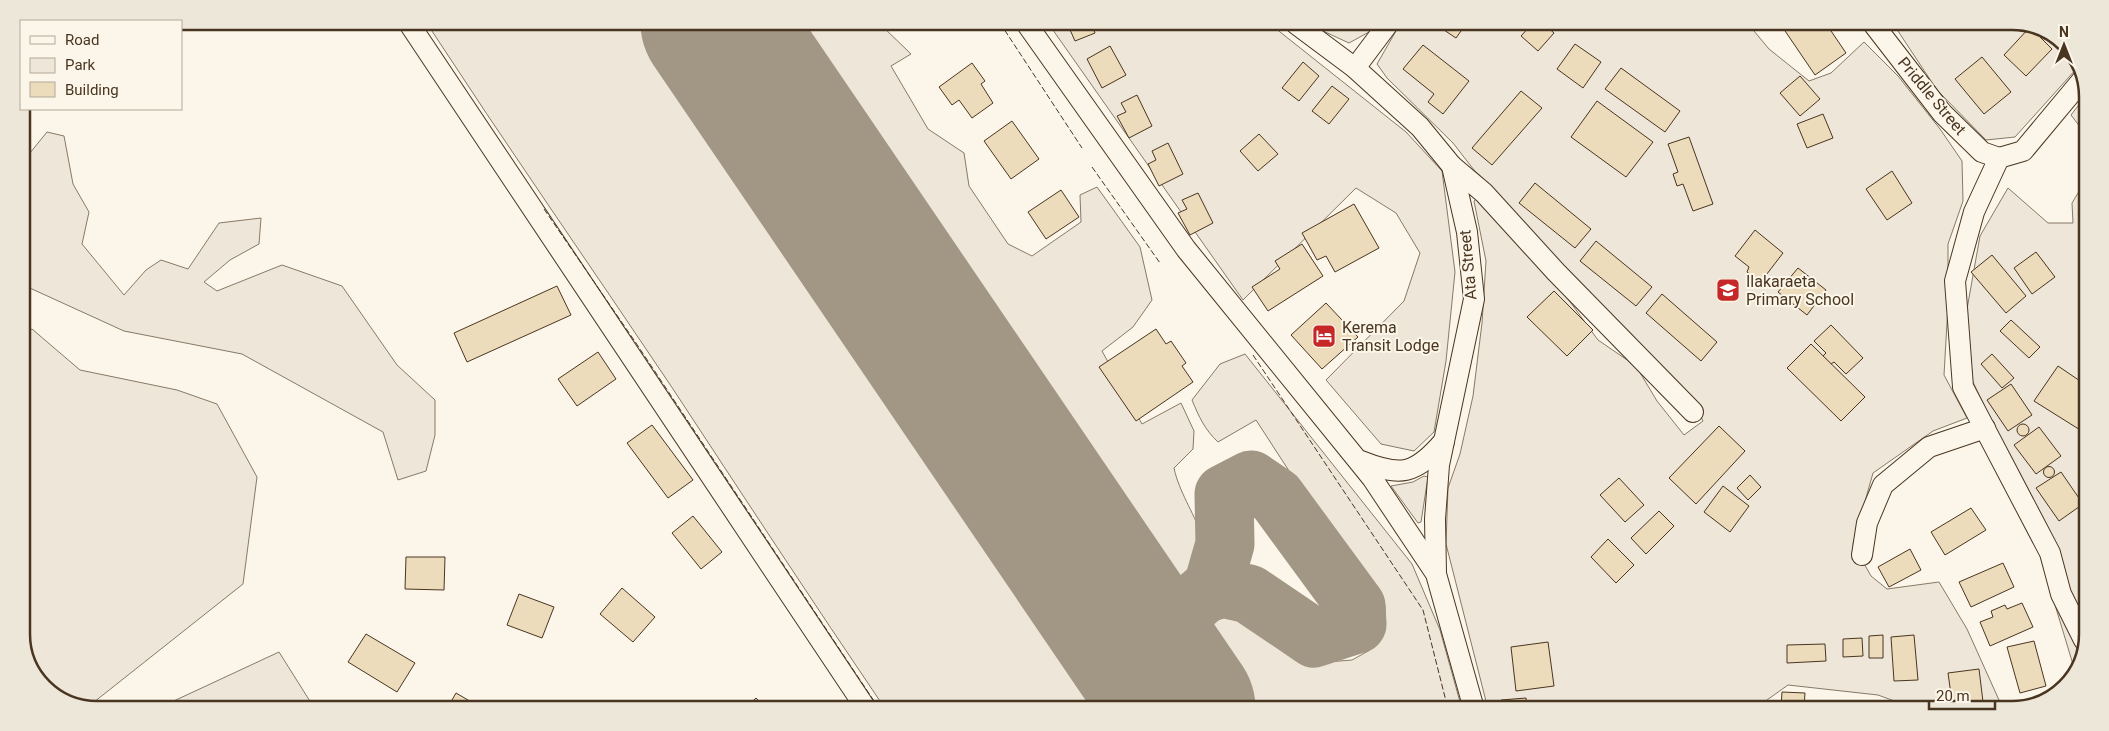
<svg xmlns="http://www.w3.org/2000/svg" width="2109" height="731" viewBox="0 0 2109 731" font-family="Roboto,sans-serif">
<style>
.green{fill:#ede6d9;stroke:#887966}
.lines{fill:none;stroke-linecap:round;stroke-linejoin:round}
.taxiway{stroke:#a29684;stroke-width:59}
.runway{stroke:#a29684;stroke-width:149}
.building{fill:#ecdcbc;stroke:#4a3520}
.street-casing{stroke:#4a3520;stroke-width:22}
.street{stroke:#fbf6e9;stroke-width:20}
.fence{stroke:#4a3520;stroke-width:1;stroke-dasharray:6 2.5;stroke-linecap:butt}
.labels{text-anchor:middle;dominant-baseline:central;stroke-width:4;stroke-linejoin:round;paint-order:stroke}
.street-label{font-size:16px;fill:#4a3520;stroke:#fbf6e9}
.poi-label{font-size:16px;fill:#4a3520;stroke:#fbf6e9;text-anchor:start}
.rim{fill:none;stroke:#4a3520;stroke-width:2.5}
</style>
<rect width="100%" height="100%" fill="#fbf6e9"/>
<g class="green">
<path d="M426 22H684L1145 708 884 707C812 601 742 494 671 386 590 265 506 145 426 22Z"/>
<path d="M741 23H879L911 54 891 66 928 129 964 153 969 186 1008 244 1032 256 1081 222 1080 195 1097 187 1140 247 1152 300 1133 327 1102 351 1142 424 1181 403 1194 431 1193 449 1174 468C1184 515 1233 553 1180 591 1158 608 1142 596 1122 582L831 151Z"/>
<path d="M1048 23 1270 24 1406 132 1442 171 1455 272 1446 361 1434 432 1414 451 1381 444 1326 380 1404 301 1420 253 1396 213 1356 188 1243 300Z"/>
<path d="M1308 24H1375L1369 32 1349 43Z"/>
<path d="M1400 24 1749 25 1769 49 1809 81 1831 73 1864 42 1898 76 1940 129 1962 161 1963 201 1948 244V305L1944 375 1967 418 1933 431 1873 473 1853 544 1871 576 1887 589 1939 582 1967 629 1999 700 1992 710H1919L1878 695 1788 685 1760 705 1761 709H1488L1446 544 1448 488 1460 454 1473 396 1482 323 1486 261 1474 201 1477 198 1563 292 1598 340 1636 366 1657 401 1684 435 1703 421 1690 394 1654 361 1528 230 1491 186 1474 170 1453 143 1387 78 1377 64Z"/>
<path d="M1894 25H2036L2072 51 2078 67 2015 137 1986 140 1937 90Z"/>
<path d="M2088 93 2087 136 2071 115Z"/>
<path d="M47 132 64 136 73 184 89 212 82 244 124 295 146 270 161 260 188 269 219 223 261 218 259 244 230 260 204 282 217 291 282 265 342 286 397 365 435 400V435L426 471 398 480 383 432 242 354 124 331 21 284V164Z"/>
<path d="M2087 178 2084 658 2075 671 2012 463 1972 380 1964 326 1980 236 2008 188 2048 223H2073L2072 203Z"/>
<path d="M32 329 80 370 177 390 217 404 257 477 243 584 89 706H73L37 680 21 639V335Z"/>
<path d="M1245 354 1412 564 1440 630 1462 709 1206 708 1200 700 1187 666 1194 639 1210 623 1234 614 1257 626 1302 659 1327 662 1352 660 1370 650 1385 631V605L1352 568 1256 420 1218 442C1205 430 1199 417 1192 400L1220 364Z"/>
<path d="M1424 476 1428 477 1421 522 1418 523 1391 486 1413 482Z"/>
<path d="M279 652 313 706H163Z"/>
</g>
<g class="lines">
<path class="taxiway" d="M1141 649 1213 586 1225 544 1224 494 1251 480 1276 497 1356 606 1357 624 1314 638 1249 594 1213 586"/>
<path class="runway" d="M715 23 1181 708"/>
</g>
<g class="building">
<path d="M1067 23H1091L1095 33 1075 41Z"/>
<path d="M1435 24H1466L1456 38Z"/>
<path d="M1532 24H1544L1554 33 1538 51 1521 36Z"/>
<path d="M1781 25H1827L1846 53 1815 75Z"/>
<path d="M2030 27 2052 49 2026 76 2004 55Z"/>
<path d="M1575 44 1601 62 1583 88 1557 69Z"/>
<path d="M1423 45 1469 81 1443 114 1428 102 1434 94 1403 69Z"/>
<path d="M1110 46 1126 75 1102 88 1087 59Z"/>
<path d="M1982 57 2011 92 1984 114 1955 79Z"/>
<path d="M1303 62 1319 76 1299 101 1282 88Z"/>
<path d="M972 63 985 81 981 84 993 103 972 118 959 100 952 105 939 87Z"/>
<path d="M1621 68 1680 111 1665 132 1605 89Z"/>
<path d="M1800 76 1820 99 1800 116 1780 93Z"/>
<path d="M1332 86 1349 99 1329 124 1312 111Z"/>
<path d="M1521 91 1542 108 1492 165 1472 148Z"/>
<path d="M1137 95 1152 126 1129 138 1117 116 1126 112 1121 103Z"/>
<path d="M1597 101 1653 142 1626 177 1571 137Z"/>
<path d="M1823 114 1833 138 1807 148 1797 124Z"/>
<path d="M1012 121 1039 159 1011 179 984 141Z"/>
<path d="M1259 134 1278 154 1258 171 1240 151Z"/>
<path d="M1689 137 1713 204 1693 211 1683 184 1677 186 1673 174 1678 172 1668 144Z"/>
<path d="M1168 143 1183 174 1159 186 1148 164 1156 160 1152 151Z"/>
<path d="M1892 171 1912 203 1887 220 1866 189Z"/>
<path d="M1535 183 1591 229 1575 248 1519 203Z"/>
<path d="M1061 190 1079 217 1046 239 1028 212Z"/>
<path d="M1198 193 1213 223 1190 235 1178 213 1187 209 1182 200Z"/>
<path d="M1354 204 1379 248 1335 272 1326 256 1317 260 1302 233Z"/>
<path d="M1755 230 1783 253 1760 283 1747 272 1749 267 1735 256Z"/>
<path d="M1596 241 1652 287 1636 306 1580 261Z"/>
<path d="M1302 244 1323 276 1268 311 1252 287 1280 269 1275 261Z"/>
<path d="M2036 252 2055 277 2032 294 2014 268Z"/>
<path d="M1992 255 2026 296 2006 313 1971 272Z"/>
<path d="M1798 268 1826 290 1807 315 1778 292Z"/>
<path d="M557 286 571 315 467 362 454 333Z"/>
<path d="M1554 291 1593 330 1567 356 1527 317Z"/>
<path d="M1662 294 1717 342 1701 361 1646 313Z"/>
<path d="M1326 303 1358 337 1322 369 1291 335Z"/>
<path d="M2011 320 2040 347 2029 358 2000 331Z"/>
<path d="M1831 325 1863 358 1846 374 1834 362 1831 364 1823 356 1826 353 1814 341Z"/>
<path d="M1156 329 1166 344 1171 341 1186 363 1182 366 1193 382 1136 421 1099 367Z"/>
<path d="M1811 344 1865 397 1841 421 1787 368Z"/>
<path d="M598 352 616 379 577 406 558 379Z"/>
<path d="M1992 354 2014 378 2002 388 1981 364Z"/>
<path d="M2058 366 2086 385 2085 433 2034 401Z"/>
<path d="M2011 384 2032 415 2008 431 1987 400Z"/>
<circle cx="2023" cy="430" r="6"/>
<path d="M652 425 693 480 668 498 627 443Z"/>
<path d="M1719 426 1745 451 1696 504 1669 478Z"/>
<path d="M2039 427 2061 456 2036 474 2014 445Z"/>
<circle cx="2049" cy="472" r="5.5"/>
<path d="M2061 472 2083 504 2059 521 2036 488Z"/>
<path d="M1750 475 1761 487 1748 500 1737 488Z"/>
<path d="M1619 478 1644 505 1625 522 1600 495Z"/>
<path d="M1723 486 1749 506 1730 532 1704 512Z"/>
<path d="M1971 508 1986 530 1945 555 1931 532Z"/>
<path d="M1659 511 1674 526 1646 554 1631 538Z"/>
<path d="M693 516 722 552 701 569 672 533Z"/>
<path d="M1608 539 1634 565 1616 583 1591 557Z"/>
<path d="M1910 549 1921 570 1889 587 1878 567Z"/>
<path d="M406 557H445L444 590 405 589Z"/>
<path d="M2003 563 2014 587 1971 607 1959 582Z"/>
<path d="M622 588 655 617 633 642 600 614Z"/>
<path d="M519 594 554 607 542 638 507 625Z"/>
<path d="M2022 603 2033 627 1990 646 1980 622 1993 617 1991 611 2005 605 2007 609Z"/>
<path d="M366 634 415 663 397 692 348 662Z"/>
<path d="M1883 635V658H1869V636Z"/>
<path d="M1914 635 1918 680 1894 681 1891 637Z"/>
<path d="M1862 638 1863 656 1843 657V639Z"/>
<path d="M2034 641 2046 686 2020 693 2007 647Z"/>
<path d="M1548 642 1554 686 1516 691 1511 647Z"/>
<path d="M1825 644 1826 661 1787 663V645Z"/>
<path d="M1979 669 1984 710 1953 709 1948 673Z"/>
<path d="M1782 692 1805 693 1804 708 1781 707Z"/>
<path d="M456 693 480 707H448Z"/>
<path d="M756 698 765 707H746Z"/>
<path d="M1526 698 1527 709H1502L1501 700Z"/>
</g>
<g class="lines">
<g class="street-casing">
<g id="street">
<path d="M408 22 865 707"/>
<path d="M1026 23 1186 249 1372 478 1436 574 1474 709"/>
<path d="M1296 24 1355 68 1420 127 1452 166 1467 232 1474 299 1439 465 1435 519 1436 573"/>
<path d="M1874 25 1942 113 1982 152 1999 158"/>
<path d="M1355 68 1388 24"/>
<path d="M1999 158 1974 212 1955 281 1963 387 2050 553 2061 594 2084 640"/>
<path d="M1999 158 2023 151 2083 79"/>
<path d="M1452 166 1484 193 1556 272 1693 412"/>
<path d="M1361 461C1401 477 1415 475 1444 441"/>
<path d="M1862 555 1867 523 1883 485 1929 447 1985 428"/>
</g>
</g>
<use href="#street" class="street"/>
<g class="fence">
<path d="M1000 23 1082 148"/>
<path d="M1092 167 1160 263"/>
<path d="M544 209 636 343 878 707"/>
<path d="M1253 355 1423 610 1448 709"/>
</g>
</g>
<defs>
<g id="school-square" transform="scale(1.25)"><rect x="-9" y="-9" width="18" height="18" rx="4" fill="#c62828" stroke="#fbf6e9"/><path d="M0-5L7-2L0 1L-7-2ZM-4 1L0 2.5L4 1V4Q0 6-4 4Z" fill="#fff"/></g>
<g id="hotel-square" transform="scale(1.25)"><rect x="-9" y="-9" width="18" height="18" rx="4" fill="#c62828" stroke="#fbf6e9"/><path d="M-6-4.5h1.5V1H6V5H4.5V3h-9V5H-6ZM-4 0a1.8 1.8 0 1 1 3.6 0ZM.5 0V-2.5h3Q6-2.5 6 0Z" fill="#fff"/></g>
</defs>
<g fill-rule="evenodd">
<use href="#school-square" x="1728" y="290"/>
<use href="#hotel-square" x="1324" y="336"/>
</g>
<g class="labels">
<g class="street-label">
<text transform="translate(1932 96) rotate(50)">Priddle Street</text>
<text transform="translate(1468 265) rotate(-95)">Ata Street</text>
</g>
<g class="poi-label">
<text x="1746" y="281">Ilakaraeta<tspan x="1746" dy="18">Primary School</tspan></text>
<text x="1342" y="327">Kerema<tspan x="1342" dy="18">Transit Lodge</tspan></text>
</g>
</g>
<path d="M0 0H2109V731H0ZM97 30H2012A67 67 0 0 1 2079 97V634A67 67 0 0 1 2012 701H97A67 67 0 0 1 30 634V97A67 67 0 0 1 97 30Z" fill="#ede7d9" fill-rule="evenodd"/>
<path class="rim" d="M97 30H2012A67 67 0 0 1 2079 97V634A67 67 0 0 1 2012 701H97A67 67 0 0 1 30 634V97A67 67 0 0 1 97 30Z"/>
<rect x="20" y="20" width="162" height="90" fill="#fbf6e9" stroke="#b4a999"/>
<rect x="30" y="36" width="25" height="8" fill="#fbf6e9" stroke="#b4a999"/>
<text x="65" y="45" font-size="15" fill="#4a3520">Road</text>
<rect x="30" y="58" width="25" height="15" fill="#ede6d9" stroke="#b4a999"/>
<text x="65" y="70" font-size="15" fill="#4a3520">Park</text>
<rect x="30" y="82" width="25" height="15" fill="#ecdcbc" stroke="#b4a999"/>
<text x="65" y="95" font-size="15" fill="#4a3520">Building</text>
<g transform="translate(2064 45)" stroke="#fbf6e9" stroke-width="4" paint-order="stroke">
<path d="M0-4L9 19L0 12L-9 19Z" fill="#4a3520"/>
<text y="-8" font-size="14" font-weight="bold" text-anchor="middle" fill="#4a3520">N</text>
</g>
<path d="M1929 701v8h66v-8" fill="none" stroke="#4a3520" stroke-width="2.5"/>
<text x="1936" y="701" font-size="15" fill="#4a3520" stroke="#fbf6e9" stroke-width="4" paint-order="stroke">20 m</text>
</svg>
